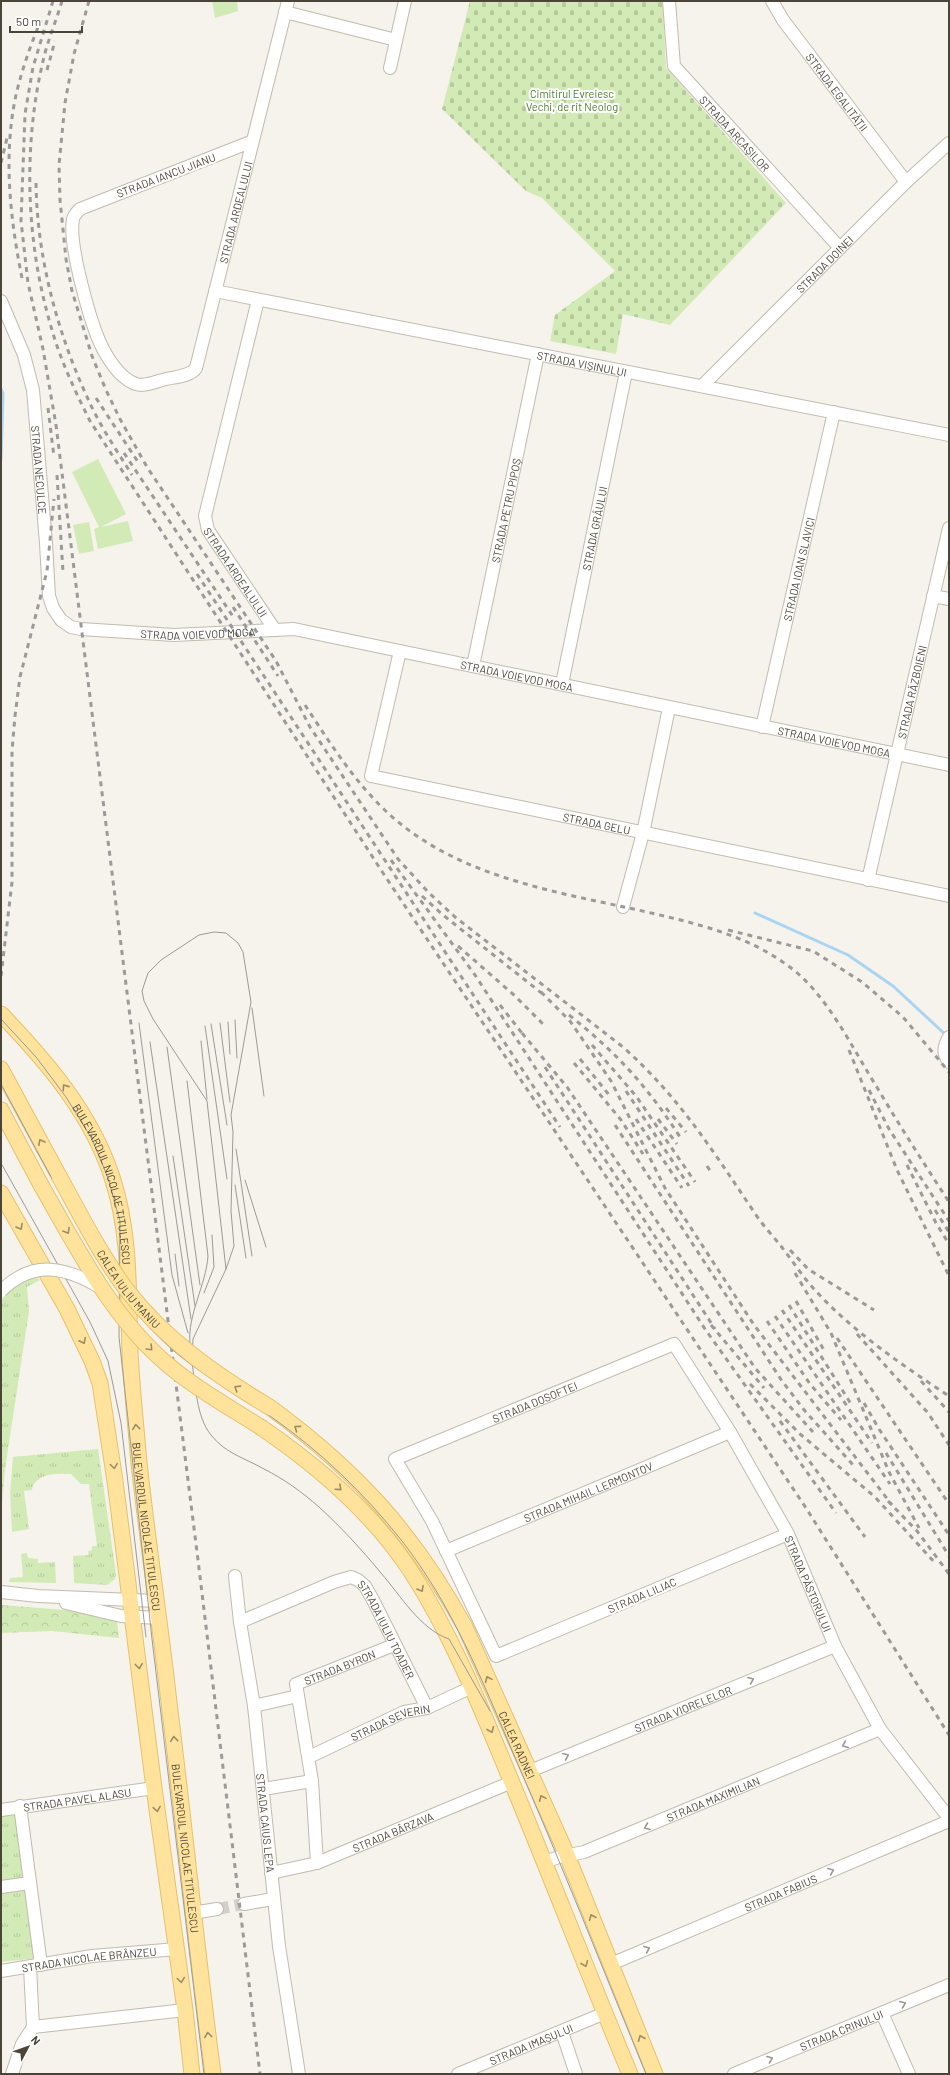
<svg xmlns="http://www.w3.org/2000/svg" width="950" height="2075" viewBox="0 0 950 2075" font-family="Barlow,sans-serif">
<style>
.grass{fill:url(#grass-tufts)}
.cemetery{fill:url(#cemetery-stones)}
.park{fill:url(#park-crowns)}
.pitch{fill:#d2eab5}
.lines{fill:none;stroke-linecap:round;stroke-linejoin:round}
.stream{stroke:#a9d4f2;stroke-width:3}
.minor-tunnel{stroke:#d4d0c8;stroke-width:12;stroke-dasharray:12 6;stroke-linecap:butt}
.minor-casing{stroke:#c2bbae;stroke-width:14}
.major-casing{stroke:#e6c16a;stroke-width:17}
.minor{stroke:#fff;stroke-width:12}
.major{stroke:#ffe39c;stroke-width:15}
.tram{stroke:#9a9a9a;stroke-width:1}
.rail{stroke:#9a9a9a;stroke-width:3;stroke-dasharray:5 5;stroke-linecap:butt}
.minor-bridge-casing{stroke:#c2bbae;stroke-width:14;stroke-linecap:butt}
.major-bridge-casing{stroke:#e6c16a;stroke-width:17;stroke-linecap:butt}
.minor-bridge{stroke:#fff;stroke-width:12}
.major-bridge{stroke:#ffe39c;stroke-width:15}
.oneway{stroke:#9c8c66}
.oneway2{stroke:#9c9892}
.labels{text-anchor:middle;dominant-baseline:central;stroke-width:4;stroke-linejoin:round;paint-order:stroke}
.street-label{font-size:11px;fill:#4b4439;stroke:#fff}
.park-label{font-size:11px;fill:#4a7f2a;stroke:#fff}
</style>
<defs>
<pattern id="grass-tufts" width="24" height="20" patternUnits="userSpaceOnUse"><rect width="24" height="20" fill="#d2eab5"/><path d="M3 7l-1-3M5 7V3M7 7l1-3M15 17l-1-3M17 17v-4M19 17l1-3" fill="none" stroke="#b6ca9c"/></pattern>
<pattern id="cemetery-stones" width="16" height="16" patternUnits="userSpaceOnUse"><rect width="16" height="16" fill="#d2eab5"/><path d="M2 7V4a2 2 0 0 1 4 0v3zM10 15v-3a2 2 0 0 1 4 0v3z" fill="#b6ca9c"/></pattern>
<pattern id="park-crowns" width="20" height="18" patternUnits="userSpaceOnUse"><rect width="20" height="18" fill="#d2eab5"/><path d="M2 6a3 3 0 1 1 6 0M12 15a3 3 0 1 1 6 0" fill="none" stroke="#b6ca9c"/></pattern>
</defs>
<rect width="100%" height="100%" fill="#f6f3ec"/>
<g class="grass">
<path d="M37 1277 40 1280 27 1287 29 1311 5 1469 1 1515V1302C7 1289 23 1280 37 1277Z"/>
<path d="M98 1449 116 1574 115 1579 107 1585 74 1583 73 1556 89 1555 88 1551 92 1550V1546H97L89 1484H81L71 1474C57 1473 35 1473 32 1490L24 1491 29 1529 12 1532 10 1494 13 1457Z"/>
<path d="M27 1553 28 1558 38 1559V1563L55 1562 56 1583 9 1582 10 1578 23 1577 21 1554Z"/>
<path d="M18 1812 27 1881 1 1884V1814Z"/>
<path d="M28 1885 37 1958 1 1962V1889Z"/>
</g>
<path class="cemetery" d="M470 1H663L666 68 786 203 670 325 623 314 616 354 550 341 555 315 615 271 542 198 526 191 442 109Z"/>
<path class="park" d="M1 1605 78 1611 117 1621 119 1638 52 1631 1 1633Z"/>
<g class="pitch">
<path d="M212 1H237L238 11 215 18Z"/>
<path d="M98 459 126 514 101 527 128 521 133 541 98 549 94 529 99 527 72 472Z"/>
<path d="M89 522 94 551 79 554 73 525Z"/>
</g>
<g class="lines">
<g class="stream">
<path d="M1 389 3 393 1 459"/>
<path d="M755 913 848 955 893 986 947 1036"/>
</g>
<path class="minor-tunnel" d="M217 1909 244 1904"/>
<g class="minor-casing">
<g id="minor">
<path id="s1" d="M669 1 674 66 840 248"/>
<path id="s2" d="M772 1 783 20 906 182"/>
<path d="M285 12 396 40"/>
<path d="M390 68 405 1"/>
<path id="s3" d="M253 141 80 209C77 212 74 215 73 219 68 244 91 326 103 349 110 362 121 379 136 384 144 387 157 381 166 379 175 377 191 376 196 368L288 1"/>
<path id="s4" d="M215 291 949 435"/>
<path id="s5" d="M258 300 205 516 208 530 275 630"/>
<path id="s6" d="M1 301 24 355 33 390 46 543 49 596 53 608 61 620 71 627 81 629 174 635 294 629 949 765"/>
<path id="s7" d="M702 386 906 182 949 143"/>
<path d="M933 596 949 599"/>
<path id="s8" d="M400 651 371 776 949 896"/>
<path id="s9" d="M473 666 538 354"/>
<path id="s10" d="M562 684 626 372"/>
<path id="s11" d="M762 727 834 412"/>
<path id="s12" d="M868 880 949 528"/>
<path d="M623 907 643 833 669 708"/>
<path d="M949 1037C944 1046 942 1053 949 1062"/>
<path id="s13" d="M788 1534 496 1656 432 1521 395 1459 674 1344 730 1432 788 1534 835 1646 880 1729 949 1818"/>
<path id="s14" d="M446 1551 730 1432"/>
<path id="s15" d="M235 1576 240 1622 254 1706 279 1946 299 2074"/>
<path d="M1 1592 38 1596 157 1601"/>
<path d="M66 1603 121 1616 159 1618"/>
<path id="s16" d="M240 1622 334 1582 351 1577 358 1580 365 1586 373 1600 427 1708"/>
<path id="s17" d="M298 1696 296 1684 394 1645"/>
<path d="M254 1706 298 1696 312 1781 317 1863"/>
<path id="s18" d="M309 1757 404 1712 427 1708 472 1687"/>
<path id="s19" d="M530 1771 835 1646"/>
<path d="M263 1789 312 1781"/>
<path d="M20 1806 41 1965"/>
<path id="s20" d="M1 1810 154 1788"/>
<path id="s21" d="M545 1862 559 1857 584 1852 880 1729"/>
<path id="s22" d="M271 1873 317 1863 512 1782"/>
<path d="M1 1887 30 1883"/>
<path d="M244 1904 273 1899"/>
<path d="M192 1913 217 1909"/>
<path id="s23" d="M611 1964 949 1821"/>
<path id="s24" d="M1 1971 92 1956 177 1949"/>
<path d="M882 2013 909 2074"/>
<path d="M33 2027 185 2010"/>
<path d="M562 2032 576 2074"/>
<path d="M12 2074 22 2044 33 2027 30 1967"/>
<path id="s25" d="M458 2074 605 2013"/>
<path id="s26" d="M734 2074 949 1985"/>
</g>
</g>
<g class="major-casing">
<g id="major">
<path id="s27" d="M1 1014C47 1062 91 1113 112 1177 131 1235 128 1293 130 1353 132 1390 136 1427 139 1463 148 1546 161 1628 170 1711 185 1832 197 1953 213 2074"/>
<path d="M1 1069 59 1176"/>
<path d="M1 1110 41 1185"/>
<path d="M1 1193 67 1309 92 1361 100 1383 115 1481 154 1788 185 2010 192 2074"/>
<path id="s28" d="M271 1408C358 1472 413 1533 465 1627L567 1855 655 2074"/>
<path d="M262 1428C319 1467 374 1514 412 1573 453 1637 481 1708 510 1778 551 1877 589 1976 630 2074"/>
</g>
</g>
<use href="#minor" class="minor"/>
<use href="#major" class="major"/>
<g class="tram">
<path d="M252 1008 264 1096"/>
<path d="M1 1019 36 1057 66 1097 92 1139 108 1178 120 1221 119 1337 152 1639 204 2074"/>
<path d="M235 1020 237 1058"/>
<path d="M228 1022 230 1054"/>
<path d="M139 1023 172 1275 188 1333"/>
<path d="M220 1023 230 1102"/>
<path d="M211 1024 227 1125"/>
<path d="M205 1026 227 1179"/>
<path d="M201 1041 207 1099"/>
<path d="M150 1042 191 1319"/>
<path d="M167 1047 200 1285"/>
<path d="M187 1081 208 1256C206 1285 187 1316 190 1343"/>
<path d="M1 1084C25 1128 48 1173 74 1217 100 1263 126 1307 166 1344 197 1373 235 1392 270 1416 320 1451 364 1493 402 1541 452 1605 482 1680 514 1755 560 1860 602 1967 646 2074"/>
<path d="M236 1149 252 1256"/>
<path d="M173 1156 195 1306"/>
<path d="M1 1163 90 1322 108 1361 121 1423 146 1637"/>
<path d="M245 1180 266 1247"/>
<path d="M235 1185 246 1258"/>
<path d="M175 1254 179 1286"/>
<path d="M204 1293 214 1267 212 1235"/>
<path d="M192 1361 193 1339 226 1269 234 1246 231 1211 233 1132 231 1115 251 1002 243 952 238 943 226 933 214 932 199 935 161 960 148 973 142 991 144 1001 153 1019 207 1101 226 1269"/>
<path d="M192 1363C196 1387 196 1416 211 1435 226 1454 245 1458 264 1469 284 1479 302 1492 319 1507 341 1527 362 1550 381 1573 401 1596 420 1629 449 1639L490 1711"/>
</g>
<g class="rail">
<path d="M53 1 33 67 25 114 21 221 28 283 43 349 56 425 198 1560 260 2074"/>
<path d="M62 1C57 18 50 35 45 53 23 139 25 237 50 323 59 357 74 389 90 421L383 873 806 1508 949 1735"/>
<path d="M89 1 74 54 65 103 59 165 60 200 66 259 72 291 92 356 106 390 120 419 147 467 276 661 310 727 398 859 428 892 455 917 623 1047C679 1097 713 1151 754 1212 763 1226 775 1238 784 1250 794 1263 803 1277 814 1289 852 1331 902 1365 949 1396"/>
<path d="M47 70 55 41"/>
<path d="M1 163 7 138"/>
<path d="M36 183C37 257 57 332 88 399 100 426 117 451 132 475"/>
<path d="M22 278C10 218 3 155 16 95 22 69 31 44 41 20"/>
<path d="M96 398 140 465"/>
<path d="M48 408 54 457"/>
<path d="M124 453 234 618"/>
<path d="M57 475 63 572"/>
<path d="M197 574 560 1127"/>
<path d="M233 607 278 676"/>
<path d="M305 705C330 743 355 783 389 814 457 876 551 891 638 910 690 922 743 933 787 965 827 993 852 1048 878 1089 901 1128 925 1165 949 1202"/>
<path d="M391 860 475 975 705 1329 836 1513"/>
<path d="M422 896 443 915 544 995"/>
<path d="M728 930 813 951 862 982 903 1017 949 1072"/>
<path d="M458 946 514 995 543 1024"/>
<path d="M1 976 12 882V751L15 716 20 677 47 571 54 499"/>
<path d="M541 992 570 1021 611 1081 665 1188 754 1325 892 1505"/>
<path d="M500 1005 525 1037"/>
<path d="M569 1015C617 1053 647 1086 680 1137"/>
<path d="M522 1033 567 1087 755 1368 813 1432"/>
<path d="M592 1045 636 1096 695 1182"/>
<path d="M849 1050 897 1170 949 1276"/>
<path d="M580 1059 610 1096"/>
<path d="M574 1063 621 1120 643 1154"/>
<path d="M545 1067 715 1329"/>
<path d="M869 1090 889 1129 949 1221"/>
<path d="M626 1091 689 1186"/>
<path d="M666 1108 686 1132"/>
<path d="M636 1119 682 1188"/>
<path d="M658 1119 677 1144"/>
<path d="M615 1125 782 1381 805 1411 854 1466"/>
<path d="M907 1165 936 1223 949 1244"/>
<path d="M707 1166 711 1172"/>
<path d="M935 1210 949 1232"/>
<path d="M790 1250 808 1269 874 1310"/>
<path d="M795 1273 831 1333 889 1472 919 1528"/>
<path d="M796 1301 825 1352"/>
<path d="M789 1305 851 1404"/>
<path d="M782 1310 872 1443"/>
<path d="M775 1316 890 1484"/>
<path d="M767 1321 810 1384 841 1420"/>
<path d="M711 1325 764 1388"/>
<path d="M857 1334 928 1413 949 1445"/>
<path d="M837 1338 949 1504"/>
<path d="M921 1381 949 1412"/>
<path d="M750 1384 800 1434 875 1497 936 1564"/>
<path d="M864 1403 879 1429 949 1535"/>
<path d="M780 1421 865 1537"/>
<path d="M886 1453 949 1556"/>
<path d="M888 1501 917 1531 949 1574"/>
</g>
<g class="minor-bridge-casing">
<path id="minor-bridge" d="M1 1291C33 1259 66 1267 101 1288"/>
</g>
<g class="major-bridge-casing">
<g id="major-bridge">
<path id="s29" d="M59 1176C80 1214 100 1254 126 1289 165 1340 216 1375 271 1408"/>
<path d="M41 1185C79 1251 115 1325 178 1373 205 1394 234 1410 262 1428"/>
</g>
</g>
<use href="#minor-bridge" class="minor-bridge"/>
<use href="#major-bridge" class="major-bridge"/>
</g>
<defs><path id="oneway-chevron" d="M-2-3.5L2.5 0L-2 3.5" fill="none" stroke-width="1.6" stroke-linecap="round" stroke-linejoin="round"/></defs>
<g class="oneway">
<use href="#oneway-chevron" transform="translate(65 1087) rotate(-125)"/>
<use href="#oneway-chevron" transform="translate(41 1142) rotate(-119)"/>
<use href="#oneway-chevron" transform="translate(20 1227) rotate(61)"/>
<use href="#oneway-chevron" transform="translate(67 1231) rotate(60)"/>
<use href="#oneway-chevron" transform="translate(83 1341) rotate(64)"/>
<use href="#oneway-chevron" transform="translate(150 1348) rotate(45)"/>
<use href="#oneway-chevron" transform="translate(237 1388) rotate(-148)"/>
<use href="#oneway-chevron" transform="translate(136 1427) rotate(-96)"/>
<use href="#oneway-chevron" transform="translate(297 1428) rotate(-144)"/>
<use href="#oneway-chevron" transform="translate(114 1466) rotate(82)"/>
<use href="#oneway-chevron" transform="translate(339 1488) rotate(42)"/>
<use href="#oneway-chevron" transform="translate(421 1589) rotate(60)"/>
<use href="#oneway-chevron" transform="translate(139 1666) rotate(83)"/>
<use href="#oneway-chevron" transform="translate(488 1679) rotate(-114)"/>
<use href="#oneway-chevron" transform="translate(491 1730) rotate(68)"/>
<use href="#oneway-chevron" transform="translate(174 1739) rotate(-96)"/>
<use href="#oneway-chevron" transform="translate(542 1798) rotate(-114)"/>
<use href="#oneway-chevron" transform="translate(157 1809) rotate(81)"/>
<use href="#oneway-chevron" transform="translate(592 1917) rotate(-113)"/>
<use href="#oneway-chevron" transform="translate(585 1964) rotate(68)"/>
<use href="#oneway-chevron" transform="translate(181 1980) rotate(82)"/>
<use href="#oneway-chevron" transform="translate(208 2035) rotate(-97)"/>
<use href="#oneway-chevron" transform="translate(641 2038) rotate(-112)"/>
</g>
<g class="oneway2">
<use href="#oneway-chevron" transform="translate(751 1680) rotate(-22)"/>
<use href="#oneway-chevron" transform="translate(845 1745) rotate(157)"/>
<use href="#oneway-chevron" transform="translate(566 1756) rotate(-22)"/>
<use href="#oneway-chevron" transform="translate(647 1827) rotate(158)"/>
<use href="#oneway-chevron" transform="translate(831 1871) rotate(-23)"/>
<use href="#oneway-chevron" transform="translate(647 1949) rotate(-23)"/>
<use href="#oneway-chevron" transform="translate(903 2004) rotate(-22)"/>
<use href="#oneway-chevron" transform="translate(770 2059) rotate(-22)"/>
</g>
<g class="labels">
<g class="street-label">
<text stroke="none"><textPath href="#s2" startOffset="112">STRADA EGALITĂȚII</textPath></text>
<text stroke="none"><textPath href="#s1" startOffset="156">STRADA ARCAȘILOR</textPath></text>
<text transform="translate(166 175) rotate(-21)">STRADA IANCU JIANU</text>
<text stroke="none"><textPath href="#s3" startOffset="606">STRADA ARDEALULUI</textPath></text>
<text stroke="none"><textPath href="#s7" startOffset="173">STRADA DOINEI</textPath></text>
<text stroke="none"><textPath href="#s4" startOffset="374">STRADA VIȘINULUI</textPath></text>
<text stroke="none"><textPath href="#s6" startOffset="175">STRADA NECULCE</textPath></text>
<text stroke="none"><textPath href="#s9" startOffset="159">STRADA PETRU PIPOȘ</textPath></text>
<text stroke="none"><textPath href="#s10" startOffset="159">STRADA GRÂULUI</textPath></text>
<text stroke="none"><textPath href="#s11" startOffset="162">STRADA IOAN SLAVICI</textPath></text>
<text stroke="none"><textPath href="#s5" startOffset="287">STRADA ARDEALULUI</textPath></text>
<text stroke="none"><textPath href="#s6" startOffset="468">STRADA VOIEVOD MOGA</textPath></text>
<text stroke="none"><textPath href="#s6" startOffset="792">STRADA VOIEVOD MOGA</textPath></text>
<text stroke="none"><textPath href="#s12" startOffset="193">STRADA RĂZBOIENI</textPath></text>
<text stroke="none"><textPath href="#s6" startOffset="1116">STRADA VOIEVOD MOGA</textPath></text>
<text stroke="none"><textPath href="#s8" startOffset="359">STRADA GELU</textPath></text>
<text stroke="none"><textPath href="#s27" startOffset="203">BULEVARDUL NICOLAE TITULESCU</textPath></text>
<text stroke="none"><textPath href="#s29" startOffset="133">CALEA IULIU MANIU</textPath></text>
<text stroke="none"><textPath href="#s13" startOffset="689">STRADA DOSOFTEI</textPath></text>
<text stroke="none"><textPath href="#s14" startOffset="154">STRADA MIHAIL LERMONTOV</textPath></text>
<text stroke="none"><textPath href="#s27" startOffset="551">BULEVARDUL NICOLAE TITULESCU</textPath></text>
<text stroke="none"><textPath href="#s13" startOffset="1115">STRADA PĂSTORULUI</textPath></text>
<text transform="translate(642 1595) rotate(-23)">STRADA LILIAC</text>
<text stroke="none"><textPath href="#s16" startOffset="185">STRADA IULIU TOADER</textPath></text>
<text stroke="none"><textPath href="#s17" startOffset="59">STRADA BYRON</textPath></text>
<text stroke="none"><textPath href="#s19" startOffset="165">STRADA VIORELELOR</textPath></text>
<text stroke="none"><textPath href="#s18" startOffset="89">STRADA SEVERIN</textPath></text>
<text stroke="none"><textPath href="#s28" startOffset="424">CALEA RADNEI</textPath></text>
<text stroke="none"><textPath href="#s20" startOffset="77">STRADA PAVEL ALASU</textPath></text>
<text stroke="none"><textPath href="#s21" startOffset="180">STRADA MAXIMILIAN</textPath></text>
<text stroke="none"><textPath href="#s15" startOffset="249">STRADA CAIUS LEPA</textPath></text>
<text stroke="none"><textPath href="#s22" startOffset="129">STRADA BÂRZAVA</textPath></text>
<text stroke="none"><textPath href="#s27" startOffset="875">BULEVARDUL NICOLAE TITULESCU</textPath></text>
<text stroke="none"><textPath href="#s23" startOffset="184">STRADA FABIUS</textPath></text>
<text stroke="none"><textPath href="#s24" startOffset="89">STRADA NICOLAE BRÂNZEU</textPath></text>
<text stroke="none"><textPath href="#s26" startOffset="116">STRADA CRINULUI</textPath></text>
<text stroke="none"><textPath href="#s25" startOffset="79">STRADA IMAȘULUI</textPath></text>
</g>
<g class="park-label">
<text x="572" y="93">Cimitirul Evreiesc<tspan x="572" dy="13">Vechi, de rit Neolog</tspan></text>
</g>
</g>
<rect width="950" height="2075" fill="none" stroke="#4b4439" stroke-width="4"/>
<g transform="translate(28 2047) rotate(49)" stroke="#ffffff" stroke-width="3" paint-order="stroke">
<path d="M0-3L7 15L0 10L-7 15Z" fill="#4b4439"/>
<text y="-6" font-size="11" font-weight="bold" text-anchor="middle" fill="#4b4439">N</text>
</g>
<path d="M10 26v6h72v-6" fill="none" stroke="#4b4439" stroke-width="2"/>
<text x="16" y="26" font-size="12" fill="#4b4439" stroke="#ffffff" stroke-width="3" paint-order="stroke">50 m</text>
</svg>
